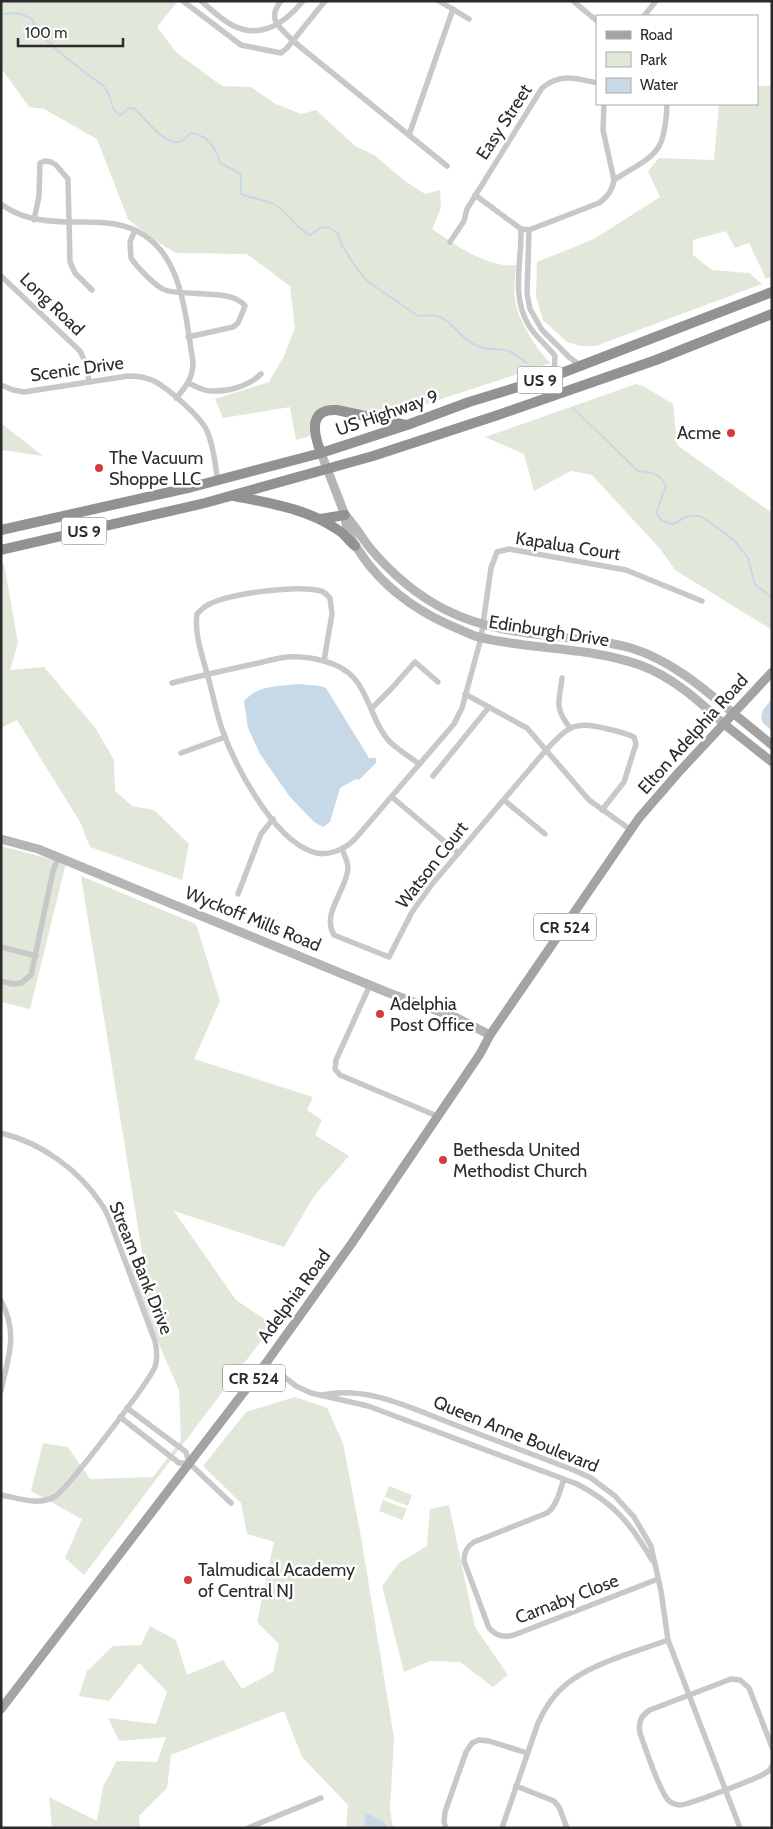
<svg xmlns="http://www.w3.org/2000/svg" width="773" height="1829" viewBox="0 0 773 1829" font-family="Cabin,sans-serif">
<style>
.green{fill:#e1e8da}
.water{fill:#c7d8e7}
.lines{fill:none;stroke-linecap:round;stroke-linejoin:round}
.stream{stroke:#c7d8e7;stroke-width:2}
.street{stroke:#c8c8c8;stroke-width:5.5}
.secondary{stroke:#b5b5b5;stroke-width:9}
.primary{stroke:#a3a3a3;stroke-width:9}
.highway{stroke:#929292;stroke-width:10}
.poi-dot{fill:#d53b3c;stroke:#fff;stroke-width:2}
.labels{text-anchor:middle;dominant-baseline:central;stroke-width:5;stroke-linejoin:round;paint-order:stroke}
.shield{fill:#fff;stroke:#6b6b6b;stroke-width:1}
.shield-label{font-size:16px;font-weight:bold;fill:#2b2b2b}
.street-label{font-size:18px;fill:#2b2b2b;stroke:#fff}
.poi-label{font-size:18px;fill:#2b2b2b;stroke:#fff;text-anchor:start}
</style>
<rect width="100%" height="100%" fill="#fff"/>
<g class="green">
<path d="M1 1H178L157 27 177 53 222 86 251 87 274 103 301 114 316 110 355 146 374 155 405 181 425 194 440 190 441 208 432 229C454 244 489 269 516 265 515 277 513 292 516 304 518 319 539 354 551 363L402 412H398L384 416 334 406 311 423 310 436 296 440 290 407 223 418 215 399 269 382 284 356 295 328 290 286 247 254 176 253 151 238 128 219 97 139 44 109 29 107 1 68Z"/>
<path d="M757 86H772V277L766 279 749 243 735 248 726 231 693 240V255L712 270 749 273 762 284 596 346H580L567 342 543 320 536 297 537 262 594 239 660 197 648 171 659 158 714 160 719 104H757Z"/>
<path d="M636 384 643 386 673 404 677 445 772 513V630L675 570 661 550 592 475 571 471 534 491 524 454 485 437Z"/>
<path d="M1 423 43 456 1 450Z"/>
<path d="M4 564 18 643 10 670 44 667 96 729 114 760 115 791 132 806 154 810 189 844 182 880 90 847 80 822 17 720 1 728V565Z"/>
<path d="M1 846 66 863 30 1009 1 1002Z"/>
<path d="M81 876 196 924 220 1001 194 1059 313 1097 307 1110 322 1120 315 1135 349 1156 314 1196 284 1247 174 1211 236 1300 273 1325 84 1575 65 1558 82 1519 31 1491 43 1443 68 1447 90 1479 153 1477 181 1440 179 1390 125 1266 143 1258Z"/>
<path d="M295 1397 327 1408 343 1443 361 1537 394 1738 390 1809 393 1828H388L384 1822 365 1812 364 1828H346L348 1805 302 1757 284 1711 171 1755 167 1788 139 1816 140 1828H52L49 1797 97 1821 103 1786 117 1761 157 1762 166 1737 119 1741 108 1718 156 1724 167 1692 139 1663 109 1701 79 1696 87 1671 113 1646 141 1645 150 1626 176 1640 187 1675 223 1660 242 1689 273 1672 279 1644 257 1622 274 1542 247 1534 241 1503 203 1466 246 1412Z"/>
<path d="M389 1486 412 1495 408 1506 385 1497Z"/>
<path d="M383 1500 407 1509 402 1520 379 1511Z"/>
<path d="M449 1505 475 1627 508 1675 493 1687 460 1662 430 1661 404 1672 382 1586 399 1563 427 1546 430 1509Z"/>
</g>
<g class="water">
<path d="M299 684 320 686 326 688 369 758H376V763L359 780 356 779 340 788 330 822 323 827 314 822 290 797 260 754 248 728 244 701C258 685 279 686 299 684Z"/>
<path d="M772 699V731L763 723 761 718 763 710Z"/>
<path d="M365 1812 384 1822 388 1828H364Z"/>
</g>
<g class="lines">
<g class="stream">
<path d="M1 14 17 13 31 18C45 44 66 57 88 75 93 79 100 82 104 87 112 95 110 112 121 115L129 108 135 109C146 119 166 148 182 141 185 139 188 135 191 133 208 135 216 148 220 163L241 174V194C252 199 265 199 275 205 290 214 295 228 310 235L320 228 328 227 337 233 343 247 355 266 367 281 418 316C451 311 450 330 473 344 488 352 499 347 511 352 516 355 522 359 527 363"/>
<path d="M573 408 638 471C651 473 660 473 666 486L656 513 662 521 673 524 688 516H701L735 541 748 558 755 585 772 597"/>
</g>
<g class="street">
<path d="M183 1 241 45 281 53 287 48 325 1"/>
<path d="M201 1C211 9 220 19 232 25 260 40 285 23 303 1"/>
<path d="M281 1C266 20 280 27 293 41L447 166"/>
<path d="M439 1 469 19"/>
<path d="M573 1 597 21"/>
<path d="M644 16 656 1"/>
<path d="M409 135 453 9"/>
<path d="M614 180C655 154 665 156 667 104"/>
<path d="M475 195 521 229 529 230 599 203C608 196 612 191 614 180L603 130 604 104"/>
<path d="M1 204C21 219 42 221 66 222 82 222 99 221 115 224 182 236 184 308 193 362 193 378 186 387 176 398"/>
<path d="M34 220 39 196 40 163 45 161 51 162 56 165 68 179 70 262 75 273 92 290"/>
<path d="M521 229C522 260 511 295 528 324 535 337 547 345 555 356L554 376"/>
<path d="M135 230 130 242 131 258C137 267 156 287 165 290 186 297 232 288 245 306L238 323 233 327 188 337"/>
<path d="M529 230 527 293 530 309 542 330 569 357 581 366"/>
<path d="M450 242 464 221 467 209 542 88C560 73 576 78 597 83"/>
<path d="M1 276 80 351 86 364 89 381"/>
<path d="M188 383C196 386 203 391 211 391 228 392 249 386 261 374"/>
<path d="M1 385 13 390 24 392 128 376C137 376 146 377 154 381 168 388 202 418 207 431 214 446 215 465 218 481"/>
<path d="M324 661 332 614 330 598C327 595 325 592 321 591 297 585 227 593 206 606 203 608 200 611 197 614 194 635 203 657 208 677 213 694 216 712 222 729 235 766 272 836 310 851 326 858 344 850 355 839L454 724 462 708 481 638 491 568 497 552 509 549 626 570 702 601"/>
<path d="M562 678C559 703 554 707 570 728"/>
<path d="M172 683C199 676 226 670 254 664 264 662 276 658 287 657 309 656 339 661 354 678 370 696 373 724 389 741 398 750 410 757 419 764"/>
<path d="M465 694 527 728 589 800 631 830"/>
<path d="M372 708 391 689 415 662 438 682"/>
<path d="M181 753 225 737"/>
<path d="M433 776 489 707"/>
<path d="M392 797 458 853"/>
<path d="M504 800 545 834"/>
<path d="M342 849C344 855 348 861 348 868 347 890 321 913 334 935L389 957 412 912 433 883 546 750C569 726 574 720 608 729 617 731 626 733 634 737L636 744 624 782 602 810"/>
<path d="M238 894 261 834 273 819"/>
<path d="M1 947 36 956"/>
<path d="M1 981 13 984 21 983 31 975 53 871 58 858"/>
<path d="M370 985 336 1060 335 1069 340 1075 437 1116"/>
<path d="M1 1133C42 1143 79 1170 102 1205 109 1215 113 1229 117 1240 130 1273 142 1307 155 1341 157 1350 158 1358 155 1367 148 1383 67 1490 54 1497 38 1506 18 1498 1 1495"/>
<path d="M1 1301C19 1334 8 1357 1 1391"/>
<path d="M266 1363 296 1386 311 1393 368 1406 577 1484C614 1503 631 1524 652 1560"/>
<path d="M322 1395C369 1385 415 1410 458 1426 497 1441 537 1456 576 1471L591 1478 615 1496 634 1517 651 1546 661 1591 668 1640 740 1828"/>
<path d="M127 1408 186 1452 189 1463 231 1503"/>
<path d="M120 1417 179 1463H189"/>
<path d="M564 1479C560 1490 557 1506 547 1513L474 1542C466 1547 464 1553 464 1561L489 1628C496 1636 504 1638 514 1635L658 1579"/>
<path d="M772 1747 749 1688 740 1680 731 1679 650 1710C641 1715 638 1723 640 1733 645 1747 660 1793 669 1801 672 1803 676 1805 680 1805 688 1805 759 1778 767 1772 770 1770 770 1770 772 1766"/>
<path d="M516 1786 554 1801 559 1807 567 1828"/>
<path d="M248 1828 321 1798"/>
<path d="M446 1828 444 1822 445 1812 466 1752 472 1743 479 1740 489 1741 527 1753"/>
<path d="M502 1828 538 1723C544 1710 551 1698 562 1688 587 1664 636 1652 668 1640"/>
</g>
<g class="secondary">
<path d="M321 453 345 515C344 531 359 552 369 565 393 595 426 616 461 630 468 633 475 637 483 638 535 650 589 647 640 665 673 677 699 701 724 724"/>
<path d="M345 515C355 525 361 537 370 548 391 573 416 595 446 610 487 631 534 634 579 639 596 641 614 643 631 648 670 660 702 687 733 713"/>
<path d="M1 839 38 849 389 993 457 1018 490 1035"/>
</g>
<g class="primary">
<path d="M733 713 772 745"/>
<path d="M724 724 772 762"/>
<path d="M1 1709 266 1363 352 1243 480 1054 490 1035 639 818 678 773 772 672"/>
</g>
<g class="highway">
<path d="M321 453C314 435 307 408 337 410L406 425"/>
<path d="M234 496C269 503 309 509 338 530 345 534 349 541 355 546"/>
<path d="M320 519 345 515"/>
<path d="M1 530 192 487 321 453 407 425 469 402 554 376 772 292"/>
<path d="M1 550 205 503 373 456 498 415 656 360 772 314"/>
</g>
</g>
<g class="poi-dot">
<circle cx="731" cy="433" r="5"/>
<circle cx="99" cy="468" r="5"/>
<circle cx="380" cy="1014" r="5"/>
<circle cx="443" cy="1160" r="5"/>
<circle cx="188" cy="1580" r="5"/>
</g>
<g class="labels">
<g class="shield">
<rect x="517.5" y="366.5" width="45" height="27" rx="4"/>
<rect x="61.5" y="517.5" width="45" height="27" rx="4"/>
<rect x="534" y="913.5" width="62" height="27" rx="4"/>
<rect x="223" y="1364.5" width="62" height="27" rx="4"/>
</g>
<g class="shield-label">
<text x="540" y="380">US 9</text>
<text x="84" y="531">US 9</text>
<text x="565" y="927">CR 524</text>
<text x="254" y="1378">CR 524</text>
</g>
<g class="street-label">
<text transform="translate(504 122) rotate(-57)">Easy Street</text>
<text transform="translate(52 304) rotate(44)">Long Road</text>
<text transform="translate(77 369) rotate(-8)">Scenic Drive</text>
<text transform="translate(387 413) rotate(-19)">US Highway 9</text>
<text transform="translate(568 546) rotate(9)">Kapalua Court</text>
<text transform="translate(549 631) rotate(9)">Edinburgh Drive</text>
<text transform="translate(693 734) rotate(-48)">Elton Adelphia Road</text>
<text transform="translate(432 865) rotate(-52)">Watson Court</text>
<text transform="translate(253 919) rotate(22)">Wyckoff Mills Road</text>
<text transform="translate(141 1268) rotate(68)">Stream Bank Drive</text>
<text transform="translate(294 1296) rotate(-54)">Adelphia Road</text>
<text transform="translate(516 1434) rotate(22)">Queen Anne Boulevard</text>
<text transform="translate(567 1599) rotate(-21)">Carnaby Close</text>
</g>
<g class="poi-label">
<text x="721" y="433" text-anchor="end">Acme</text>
<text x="109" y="458">The Vacuum<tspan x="109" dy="21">Shoppe LLC</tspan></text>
<text x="390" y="1004">Adelphia<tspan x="390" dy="21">Post Office</tspan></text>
<text x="453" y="1150">Bethesda United<tspan x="453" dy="21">Methodist Church</tspan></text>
<text x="198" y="1570">Talmudical Academy<tspan x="198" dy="21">of Central NJ</tspan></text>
</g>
</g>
<rect width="773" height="1829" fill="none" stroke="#2b2b2b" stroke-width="5"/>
<rect x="596" y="15" width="162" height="90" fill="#ffffff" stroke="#aaaaaa"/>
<rect x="606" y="31" width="25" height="8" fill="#a3a3a3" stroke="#aaaaaa"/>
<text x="640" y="40" font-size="15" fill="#2b2b2b">Road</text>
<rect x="606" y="52" width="25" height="15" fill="#e1e8da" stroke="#aaaaaa"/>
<text x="640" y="65" font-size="15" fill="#2b2b2b">Park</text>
<rect x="606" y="78" width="25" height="15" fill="#c7d8e7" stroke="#aaaaaa"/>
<text x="640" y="90" font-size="15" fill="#2b2b2b">Water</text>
<path d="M18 38v8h105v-8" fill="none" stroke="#2b2b2b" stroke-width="2.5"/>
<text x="25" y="38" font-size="15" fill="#2b2b2b" stroke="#ffffff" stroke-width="4" paint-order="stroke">100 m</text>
</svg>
